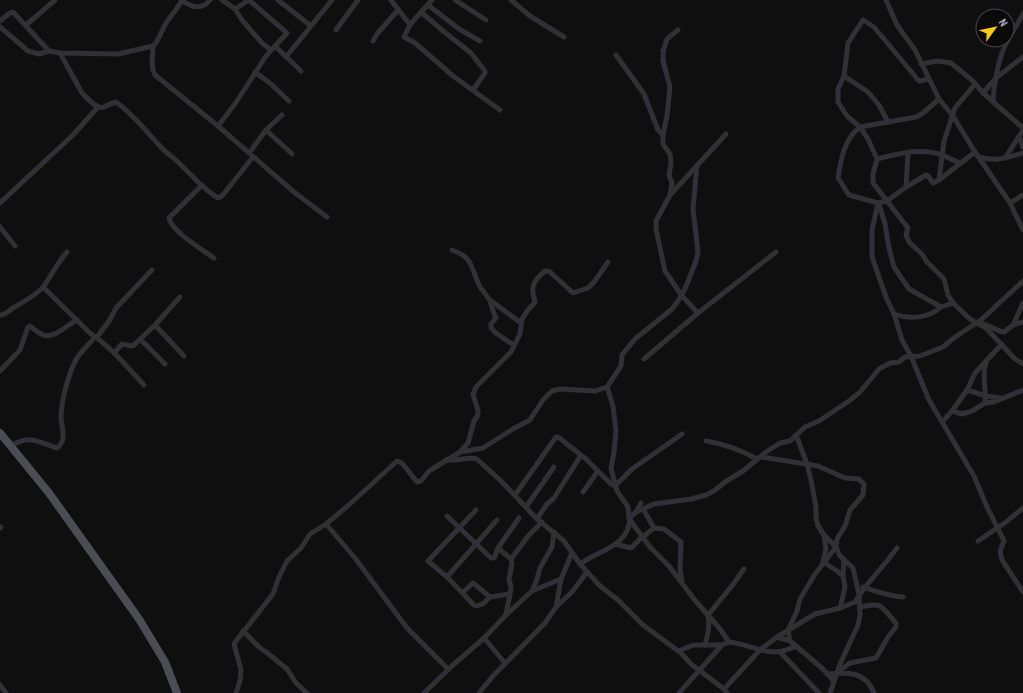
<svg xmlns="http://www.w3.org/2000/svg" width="1023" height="693" viewBox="0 0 1023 693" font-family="'Asap Condensed',sans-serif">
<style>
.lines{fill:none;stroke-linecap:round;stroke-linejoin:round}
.street{stroke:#303035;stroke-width:5}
.primary{stroke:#4b4c54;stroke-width:8}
</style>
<rect width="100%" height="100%" fill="#0f0f10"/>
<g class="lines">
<g class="street">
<path d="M181 0C191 7 201 11 210 0"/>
<path d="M222 0 235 9 242 20 262 43 271 50"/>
<path d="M278 0 311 26"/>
<path d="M391 0 410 25 404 37 415 43 453 76 500 110"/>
<path d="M455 0 486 20"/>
<path d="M511 0 530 16 564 37"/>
<path d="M886 0 897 25 915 50 939 99 953 116 975 152 1010 203 1023 230"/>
<path d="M428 5 459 29 480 41"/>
<path d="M235 9 249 0"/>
<path d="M421 12 443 31 471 53 485 71V73L473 90"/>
<path d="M0 21 10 13 13 12 49 51"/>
<path d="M26 25 55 0"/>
<path d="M410 25 414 20 432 0"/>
<path d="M0 27 28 51 39 54 49 51 60 53 118 54 153 46 156 43 166 23 182 1"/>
<path d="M336 30 358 0"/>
<path d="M678 30 667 39 663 51V61L670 87 667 116 663 135V144L670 154 671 163 669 175 672 183 670 195 656 221V229L665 271 682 296 698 313"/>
<path d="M373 41 377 34 398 10"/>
<path d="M153 46C153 55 150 67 155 75L218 126 294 192 327 217"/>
<path d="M275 46 301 71"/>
<path d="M60 53 82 93C87 98 97 110 104 107 108 105 112 103 116 102 133 114 145 130 158 144 165 152 173 157 181 165 193 176 204 190 218 198L222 196 253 157"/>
<path d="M616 55 644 94 658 130 663 135"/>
<path d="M286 57 332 0"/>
<path d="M921 64 937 61 951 63 973 81 983 93 1023 128"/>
<path d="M255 72 271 84 289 101"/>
<path d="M844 76 868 92 879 105 888 122"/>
<path d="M929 79 919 81 874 27 863 20 848 43 844 76 838 89V102L847 116 860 127 868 139 877 159 873 174V183L908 228 906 235 909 242 922 254 927 262 944 279 948 295 953 303 970 319 986 328 1015 359 1023 364"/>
<path d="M983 93 996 78 1023 57"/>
<path d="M939 99 923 113 916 117 860 127C844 139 841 159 838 178L849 195 878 203 887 201 906 187 926 175 928 176 933 183 939 180 975 152"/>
<path d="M993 101C994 85 997 68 1002 53 1007 39 1016 27 1023 14"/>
<path d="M218 126 235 104 266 56 287 33 249 0"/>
<path d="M266 130 292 154"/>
<path d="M1019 137 1023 147"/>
<path d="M249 153 266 130 282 115"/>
<path d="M979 157C996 162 1006 158 1023 153"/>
<path d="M1005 158 1023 130"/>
<path d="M877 159C898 154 920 147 942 155 948 157 954 161 960 163"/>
<path d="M697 165 693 209 698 252 696 261 685 289 678 301 672 309 635 339 622 355 621 366 607 387 613 406 616 431 614 452 611 468 617 491 628 507 629 518 635 527 650 547 669 566 694 599 720 629 729 642"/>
<path d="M939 180 944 141 955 108 975 84"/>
<path d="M202 185 169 218C171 231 203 250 214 258"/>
<path d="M906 187 908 152"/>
<path d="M670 195 726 134"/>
<path d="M0 203 73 135 98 107"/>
<path d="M878 203 872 230V257L886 297 894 314 902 340 911 356 929 400 974 476 987 507 1004 541 1000 551 1002 560 1023 592"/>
<path d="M1010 203 1023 195"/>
<path d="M879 204 885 224 889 248 894 267 909 289 941 307 953 303"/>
<path d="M0 227 15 246"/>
<path d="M452 250C473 257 471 268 479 285 482 291 487 295 490 301 492 306 493 313 496 318L491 324V328L497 334 514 345"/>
<path d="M43 287 91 334C111 347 127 367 144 385"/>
<path d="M490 300 521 323"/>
<path d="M894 314C910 320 929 318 941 307"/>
<path d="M0 315C6 315 8 311 13 308 24 301 36 296 44 286 52 274 58 262 67 252"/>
<path d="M982 324C990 325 996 331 1004 332L1013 325 1023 322"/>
<path d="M155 325 184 356"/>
<path d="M1013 325 1023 303"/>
<path d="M97 337 109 321 116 308 152 270"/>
<path d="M140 339 165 364"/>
<path d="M114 353 122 344 132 346 134 345 155 325 180 297"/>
<path d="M644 359 698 313 776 252"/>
<path d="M0 371 20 350 28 327 30 326C34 329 38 333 43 335 54 339 67 325 77 320"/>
<path d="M967 390 986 396 1001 398"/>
<path d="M985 403C987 390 981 376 986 363"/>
<path d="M952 411 962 414 972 411 985 403 994 402 1023 390"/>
<path d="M942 422 952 411 967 390 975 373 1002 344"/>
<path d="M796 435 807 464 811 480 816 507V518L818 526 824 535 836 547 840 556 853 568 859 594 860 615 858 625 840 664 830 693"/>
<path d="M706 441C725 444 741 450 757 459"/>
<path d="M10 446C31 434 37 442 57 448 68 439 61 429 61 417 61 401 70 367 79 355 84 349 90 343 95 337"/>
<path d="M460 452 483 448 513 429 530 420 543 400 552 391 560 389 595 391 607 387"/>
<path d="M762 457 818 466 845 478 859 479 864 484 863 495 850 510 845 526 837 539 836 547 815 574 800 599 797 611 788 630 790 641"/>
<path d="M446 460C457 462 468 456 477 459L502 482 537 519 564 541 580 564 600 586 618 600 643 625 681 653 691 664 724 689 727 693"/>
<path d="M583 492 598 471"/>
<path d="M515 495 556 437H558L586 459 610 483 615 486 632 469 682 434"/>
<path d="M526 507 554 467"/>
<path d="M643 509 654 528"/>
<path d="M476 510 428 561 447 577 474 605 477 606 484 603 490 597 510 594"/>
<path d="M636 512 641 503"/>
<path d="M447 516 491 558H494L498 548 511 559"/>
<path d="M629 518 636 512 654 504 691 499 706 495 714 491 725 482 743 471 766 452 780 443 790 441 805 427 819 421 849 401 860 392 879 369 890 363 899 362 905 357 920 356 943 347 955 337 981 320 1023 281"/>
<path d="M537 519 547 504 554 498 581 455"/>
<path d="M326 524 355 558 407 628 448 669"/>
<path d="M0 528 1 527"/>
<path d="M643 537 654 528 664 529 681 542 680 570 682 582"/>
<path d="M978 541 1006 522 1023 508"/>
<path d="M615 544 631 548 642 537"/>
<path d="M498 548 519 518"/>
<path d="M825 563 837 571 843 576"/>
<path d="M580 564C599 550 627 547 630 520"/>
<path d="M822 565 826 549 824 536"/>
<path d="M447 577 497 520"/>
<path d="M863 587C878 592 888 596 903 597"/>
<path d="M532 591 561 579"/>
<path d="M463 592 473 583 490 597"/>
<path d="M556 607 561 579 572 553"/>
<path d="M840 608 845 587 843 576 844 559"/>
<path d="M506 614 510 594 511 587 509 579 512 563 511 559 529 535 542 522"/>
<path d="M243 631 260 648 266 652 287 669 296 683 307 693"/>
<path d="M777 637 790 641 823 669 834 681"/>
<path d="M484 638 505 663"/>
<path d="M705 645C708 634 710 626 708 615L731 587 744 569"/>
<path d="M678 651 694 645H722"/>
<path d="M780 652 819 693"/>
<path d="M839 669 843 668 850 663 876 658 888 637 896 627V623L894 621C881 605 881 602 860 607"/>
<path d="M827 674C848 672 865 671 874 693"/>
<path d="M0 685 6 693"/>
<path d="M724 689 760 650 777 637 815 614 840 608 855 602 865 587 887 561 897 548"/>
<path d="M236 693 240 681 241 670 234 644 236 641 273 594 279 577 287 561 301 548 310 534 326 524 351 503 397 461 402 463 417 482 421 481 429 471 460 452 468 443 474 421 478 415V411L473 394 476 387 511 352 520 334 522 319 528 310 535 302C530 287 533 281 545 271H549L573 293 588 288 594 282 608 262"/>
<path d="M424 693 452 666 484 638 506 615 532 591 537 579 540 568 552 547 554 532"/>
<path d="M479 693 493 676 545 623 556 607 572 592 587 572"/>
<path d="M679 693 722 645 729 642C756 645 768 660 796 646"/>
</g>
<path class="primary" d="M0 433 49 493 139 619 165 662 177 693"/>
</g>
<g transform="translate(995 28) rotate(57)"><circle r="19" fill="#0a0a0b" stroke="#46474e"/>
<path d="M0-3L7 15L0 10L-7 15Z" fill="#fbc91c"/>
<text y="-6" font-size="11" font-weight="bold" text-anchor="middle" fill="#9fa3b2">N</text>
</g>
</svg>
